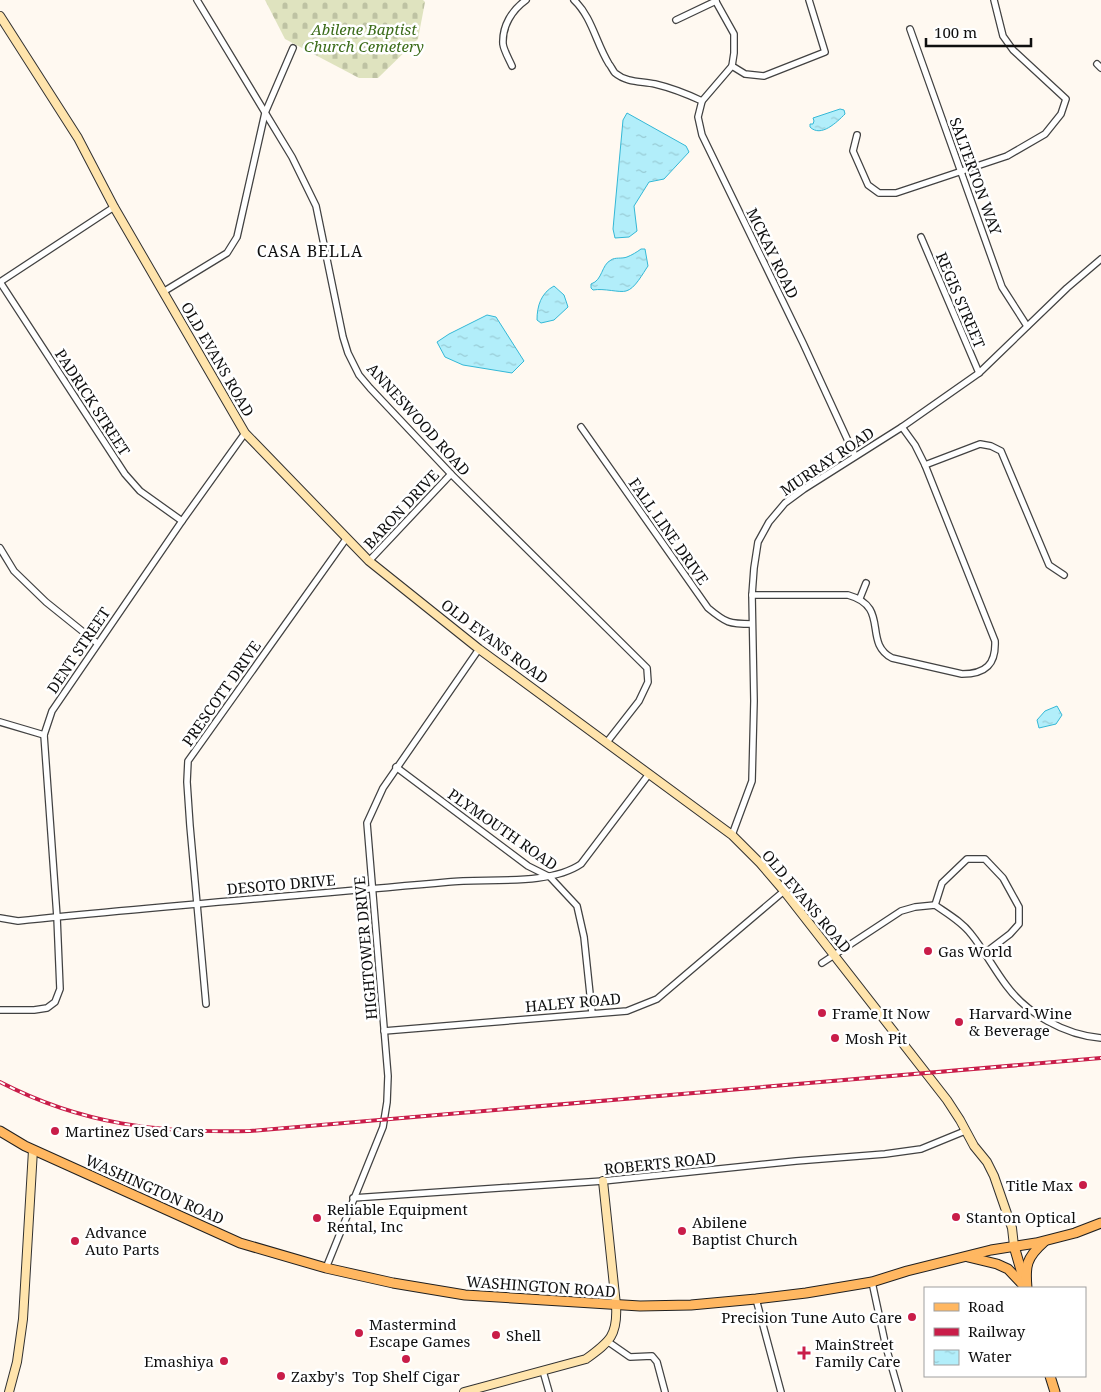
<svg xmlns="http://www.w3.org/2000/svg" width="1101" height="1392" viewBox="0 0 1101 1392" font-family="'Noto Serif',serif">
<style>
.cemetery{fill:url(#cemetery-stones)}
.water{fill:url(#water-ripples);stroke:#34b8d6}
.lines{fill:none;stroke-linecap:round;stroke-linejoin:round}
.street-casing{stroke:#424242;stroke-width:8}
.secondary-casing{stroke:#313131;stroke-width:10}
.primary-casing{stroke:#202020;stroke-width:11}
.street{stroke:#fff;stroke-width:5.5}
.secondary{stroke:#ffe4ac;stroke-width:8}
.primary{stroke:#ffb761;stroke-width:9}
.rail-casing{stroke:#c91d49;stroke-width:4}
.rail{stroke:#fff;stroke-width:2;stroke-dasharray:5.5;stroke-linecap:butt}
.poi-dot{fill:#c91d49;stroke:#fff;stroke-width:2}
.labels{text-anchor:middle;dominant-baseline:central;stroke-width:5;stroke-linejoin:round;paint-order:stroke}
.park-label{font-size:15px;font-style:italic;fill:#3c6c1a;stroke:#fff}
.street-label{font-size:15px;fill:#0f0f0f;stroke:#fff}
.poi-label{font-size:15px;fill:#0f0f0f;stroke:#fff;text-anchor:start}
.neighbourhood-label{font-size:16px;letter-spacing:1px;fill:#0f0f0f;stroke:#fff}
</style>
<defs>
<pattern id="cemetery-stones" width="16" height="16" patternUnits="userSpaceOnUse" patternTransform="scale(1.25)"><rect width="16" height="16" fill="#dfe3bf"/><path d="M2 7V4a2 2 0 0 1 4 0v3zM10 15v-3a2 2 0 0 1 4 0v3z" fill="#bec2a3"/></pattern>
<pattern id="water-ripples" width="26" height="14" patternUnits="userSpaceOnUse" patternTransform="scale(1.25)"><rect width="26" height="14" fill="#b2eefa"/><path d="M2 4q2-2 4 0t4 0M15 11q2-2 4 0t4 0" fill="none" stroke="#98cbd5"/></pattern>
</defs>
<rect width="100%" height="100%" fill="#fff9f1"/>
<path class="cemetery" d="M265 0H423L425 2 418 39 378 78H359L285 39Z"/>
<g class="water">
<path d="M840 109 844 110 845 114C837 122 821 138 810 127V124H813L814 121 813 118Z"/>
<path d="M627 113 686 146 689 152 664 179 649 182 634 206 637 231 629 237 615 238 613 229 623 120Z"/>
<path d="M641 249H645L648 266C643 273 635 289 626 291 620 293 604 288 593 290L591 288V284C603 280 601 265 611 260 615 257 622 259 627 257 632 255 637 252 641 249Z"/>
<path d="M554 286 564 295 568 307 554 320 541 323 537 320C537 306 541 293 554 286Z"/>
<path d="M487 315 496 317 524 361 512 373 463 365 445 357 437 342 449 334Z"/>
<path d="M1057 706 1062 715 1056 724 1039 728 1037 720 1045 711Z"/>
</g>
<g class="lines">
<g class="street-casing">
<g id="street">
<path d="M197 0 292 157 316 206 343 337 348 353 359 375 370 388 451 474 647 668 648 682 639 701 607 742"/>
<path d="M574 0C592 17 596 43 609 64 611 66 613 71 615 73 627 83 642 81 655 84 672 88 687 94 702 101"/>
<path d="M715 0 734 34V53L732 66 702 101 698 117 702 135 803 343 855 456"/>
<path d="M676 20 716 1"/>
<path d="M910 29 1002 287 1027 326"/>
<path d="M1097 64 1101 68"/>
<path d="M512 66C509 59 504 51 503 44 502 26 512 10 526 0"/>
<path d="M732 66 745 74 764 76 825 52 809 0"/>
<path d="M857 135 853 151 868 185 879 193H896L1007 156 1045 134 1061 114 1066 99 1013 50 1003 36 994 0"/>
<path d="M921 237 979 373"/>
<path d="M0 282 125 474 140 491 182 521"/>
<path d="M0 282 114 207"/>
<path d="M163 292 227 253 237 237 265 113 293 48"/>
<path d="M581 427 708 608C726 623 729 624 752 624"/>
<path d="M925 465 980 444 991 446 1001 451 1049 565 1064 575"/>
<path d="M0 548 14 571 46 602 97 643"/>
<path d="M369 561 451 474"/>
<path d="M752 595H848C891 607 862 642 892 658L962 674C986 674 996 664 995 641L925 465 915 445 902 427"/>
<path d="M860 598 866 583"/>
<path d="M0 722 44 735"/>
<path d="M396 767 528 866 550 877 577 906 584 937 592 1013"/>
<path d="M732 835 752 781 754 701 752 595 754 568 758 542 769 522 785 503 804 489 902 427 979 373 1067 288 1101 259"/>
<path d="M935 905 942 883 967 859H985L1003 878 1019 907V924L1010 934 985 953"/>
<path d="M0 918 18 921C161 906 305 895 448 882 487 878 549 886 581 864L649 774"/>
<path d="M822 963 901 911 915 907 935 905C948 914 962 922 971 934 984 950 994 969 1006 985 1027 1014 1065 1035 1101 1038"/>
<path d="M206 1004 190 826 187 782 188 761 346 539"/>
<path d="M0 1010H34L47 1008 55 1002 60 989 57 917 44 735 52 711 182 521 245 433"/>
<path d="M384 1031 627 1011 657 999 784 891"/>
<path d="M353 1198 603 1181 796 1161 885 1154 921 1149 965 1131"/>
<path d="M326 1268 383 1127 387 1102 388 1076 367 823 383 788 479 649"/>
<path d="M872 1282 886 1347 899 1392"/>
<path d="M756 1299 781 1392"/>
<path d="M607 1341 630 1357 652 1356 657 1362 665 1392"/>
<path d="M543 1371 549 1392"/>
</g>
</g>
<g class="secondary-casing">
<g id="secondary">
<path d="M0 16 78 138 114 207 245 433 369 561 479 649 732 835 760 863 784 891 947 1100 960 1120 974 1146 987 1162 994 1176 1012 1228 1014 1246"/>
<path d="M9 1392 17 1362 23 1319 33 1150"/>
<path d="M464 1392 586 1359C609 1342 618 1336 616 1305L603 1181"/>
</g>
</g>
<g class="primary-casing">
<g id="primary">
<path d="M0 1131 25 1146 240 1243 326 1268 393 1283 465 1295 640 1306 691 1305 756 1299 806 1293 872 1282 907 1271 991 1250 1036 1243 1075 1233 1101 1223"/>
<path d="M1014 1246 1023 1277"/>
<path d="M968 1257 997 1264 1008 1269 1026 1288"/>
<path d="M1027 1288C1025 1266 1026 1258 1044 1242"/>
<path d="M1050 1376 1055 1392"/>
</g>
</g>
<use href="#street" class="street"/>
<use href="#secondary" class="secondary"/>
<use href="#primary" class="primary"/>
<g class="rail-casing">
<path id="rail" d="M0 1082C83 1125 158 1133 250 1131L1101 1058"/>
</g>
<use href="#rail" class="rail"/>
</g>
<g class="poi-dot">
<circle cx="928" cy="951" r="5"/>
<circle cx="822" cy="1013" r="5"/>
<circle cx="959" cy="1022" r="5"/>
<circle cx="835" cy="1038" r="5"/>
<circle cx="55" cy="1131" r="5"/>
<circle cx="1083" cy="1185" r="5"/>
<circle cx="956" cy="1217" r="5"/>
<circle cx="317" cy="1218" r="5"/>
<circle cx="682" cy="1231" r="5"/>
<circle cx="75" cy="1241" r="5"/>
<circle cx="912" cy="1317" r="5"/>
<circle cx="359" cy="1333" r="5"/>
<circle cx="496" cy="1335" r="5"/>
<path d="M801.5 1345.5h5v5h5v5h-5v5h-5v-5h-5v-5h5z"/>
<circle cx="406" cy="1359" r="5"/>
<circle cx="224" cy="1361" r="5"/>
<circle cx="281" cy="1376" r="5"/>
</g>
<g class="labels">
<g class="park-label">
<text x="364" y="29">Abilene Baptist<tspan x="364" dy="17">Church Cemetery</tspan></text>
</g>
<g class="street-label">
<text transform="translate(976 176) rotate(70)">SALTERTON WAY</text>
<text transform="translate(773 253) rotate(64)">MCKAY ROAD</text>
<text transform="translate(961 300) rotate(67)">REGIS STREET</text>
<text transform="translate(218 359) rotate(60)">OLD EVANS ROAD</text>
<text transform="translate(93 402) rotate(57)">PADRICK STREET</text>
<text transform="translate(419 419) rotate(48)">ANNESWOOD ROAD</text>
<text transform="translate(827 461) rotate(-34)">MURRAY ROAD</text>
<text transform="translate(401 509) rotate(-47)">BARON DRIVE</text>
<text transform="translate(669 531) rotate(55)">FALL LINE DRIVE</text>
<text transform="translate(495 641) rotate(37)">OLD EVANS ROAD</text>
<text transform="translate(78 650) rotate(-56)">DENT STREET</text>
<text transform="translate(221 693) rotate(-55)">PRESCOTT DRIVE</text>
<text transform="translate(503 829) rotate(35)">PLYMOUTH ROAD</text>
<text transform="translate(281 884) rotate(-5)">DESOTO DRIVE</text>
<text transform="translate(807 901) rotate(50)">OLD EVANS ROAD</text>
<text transform="translate(365 948) rotate(-95)">HIGHTOWER DRIVE</text>
<text transform="translate(573 1002) rotate(-5)">HALEY ROAD</text>
<text transform="translate(660 1163) rotate(-6)">ROBERTS ROAD</text>
<text transform="translate(155 1189) rotate(24)">WASHINGTON ROAD</text>
<text transform="translate(541 1286) rotate(4)">WASHINGTON ROAD</text>
</g>
<g class="poi-label">
<text x="938" y="951">Gas World</text>
<text x="832" y="1013">Frame It Now</text>
<text x="969" y="1013">Harvard Wine<tspan x="969" dy="17">&amp; Beverage</tspan></text>
<text x="845" y="1038">Mosh Pit</text>
<text x="65" y="1131">Martinez Used Cars</text>
<text x="1073" y="1185" text-anchor="end">Title Max</text>
<text x="327" y="1209">Reliable Equipment<tspan x="327" dy="17">Rental, Inc</tspan></text>
<text x="966" y="1217">Stanton Optical</text>
<text x="692" y="1222">Abilene<tspan x="692" dy="17">Baptist Church</tspan></text>
<text x="85" y="1232">Advance<tspan x="85" dy="17">Auto Parts</tspan></text>
<text x="902" y="1317" text-anchor="end">Precision Tune Auto Care</text>
<text x="369" y="1324">Mastermind<tspan x="369" dy="17">Escape Games</tspan></text>
<text x="506" y="1335">Shell</text>
<text x="815" y="1344">MainStreet<tspan x="815" dy="17">Family Care</tspan></text>
<text x="214" y="1361" text-anchor="end">Emashiya</text>
<text x="291" y="1376">Zaxby's</text>
<text x="406" y="1376" text-anchor="middle">Top Shelf Cigar</text>
</g>
<g class="neighbourhood-label">
<text x="310" y="251">CASA BELLA</text>
</g>
</g>
<rect x="924" y="1287" width="162" height="90" fill="#ffffff" stroke="#9f9f9f"/>
<rect x="934" y="1303" width="25" height="8" fill="#ffb761" stroke="#9f9f9f"/>
<text x="968" y="1312" font-size="15" fill="#0f0f0f">Road</text>
<rect x="934" y="1328" width="25" height="8" fill="#c91d49" stroke="#9f9f9f"/>
<text x="968" y="1337" font-size="15" fill="#0f0f0f">Railway</text>
<rect x="934" y="1350" width="25" height="15" fill="url(#water-ripples)" stroke="#9f9f9f"/>
<text x="968" y="1362" font-size="15" fill="#0f0f0f">Water</text>
<path d="M926 38v8h105v-8" fill="none" stroke="#0f0f0f" stroke-width="2.5"/>
<text x="934" y="38" font-size="15" fill="#0f0f0f" stroke="#ffffff" stroke-width="4" paint-order="stroke">100 m</text>
</svg>
